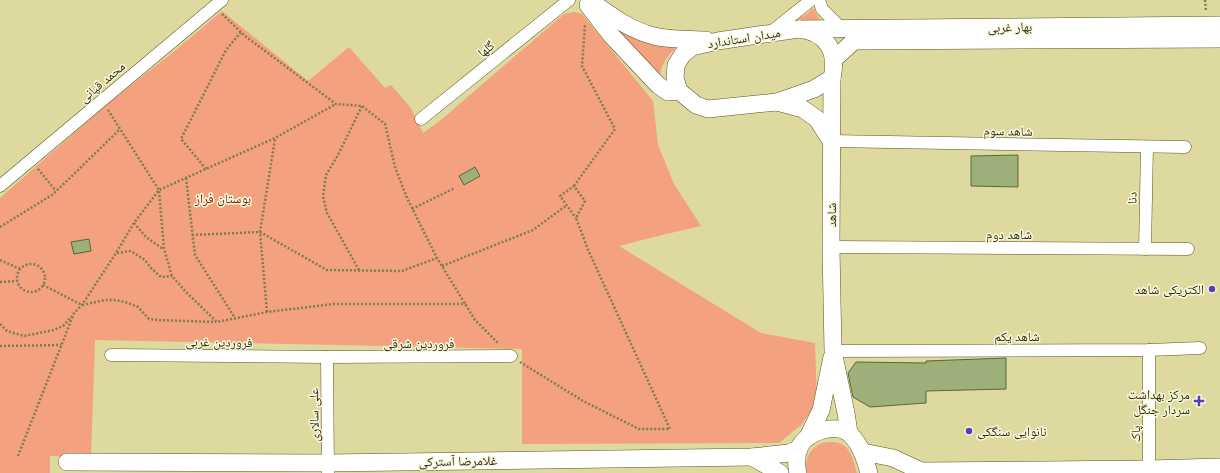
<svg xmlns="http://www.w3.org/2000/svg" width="1220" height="473" viewBox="0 0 1220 473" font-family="'DM Sans','Noto Naskh Arabic',sans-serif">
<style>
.green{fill:#f3a17e}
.building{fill:#9db07a;stroke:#586835}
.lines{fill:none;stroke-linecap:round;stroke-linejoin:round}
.street-casing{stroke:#5a551c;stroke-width:13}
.secondary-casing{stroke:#5a551c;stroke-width:18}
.path{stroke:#7f7c54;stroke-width:2.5;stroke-dasharray:2 2;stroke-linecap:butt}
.street{stroke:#fff;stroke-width:12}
.secondary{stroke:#fff;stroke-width:17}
.poi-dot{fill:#5240b7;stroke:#faf8db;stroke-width:1.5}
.labels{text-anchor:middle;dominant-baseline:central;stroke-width:3;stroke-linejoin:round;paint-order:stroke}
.street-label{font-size:13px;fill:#2f2d16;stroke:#faf8db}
.park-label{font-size:13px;fill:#632300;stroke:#faf8db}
.poi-label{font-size:13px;fill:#2f2d16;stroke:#faf8db;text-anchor:end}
</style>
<rect width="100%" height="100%" fill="#ded99e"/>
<g class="green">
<path d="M813 8 822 23 792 22 808 13Z"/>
<path d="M222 11 308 81 349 47 385 88 391 85 411 108 423 133 441 120 564 14 574 12 582 14 653 101 658 145 674 184 701 226 662 235 619 246 761 333 815 343 817 402 802 424 779 443 522 444V349L95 340 91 456H50V473H0V198L106 105 171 54Z"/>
<path d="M615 26 679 45C666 57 662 62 659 80L616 35Z"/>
<path d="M835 442C851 445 853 459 857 473H807C804 461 809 448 822 443 826 442 831 442 835 442Z"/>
</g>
<g class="building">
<path d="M1018 155V187L971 186V156Z"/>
<path d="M475 167 480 176 464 185 459 176Z"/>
<path d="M89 239 91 251 74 254 71 242Z"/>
<path d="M1006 358V389L926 391V403L870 407 853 397 848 373 856 362 926 363V361Z"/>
</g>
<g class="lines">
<g class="street-casing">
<g id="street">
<path d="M819 0 822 9 842 29"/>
<path d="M770 33 811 0"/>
<path d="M421 119 569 0"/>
<path d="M831 141 1185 147"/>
<path d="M0 186 222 0"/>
<path d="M831 247 1188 249"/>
<path d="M1145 249 1147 147"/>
<path d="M1149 350V469"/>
<path d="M833 351 1149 350 1200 348"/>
<path d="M111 355 327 357 511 356"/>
<path d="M327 357 328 473"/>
</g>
</g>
<g class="secondary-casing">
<g id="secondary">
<path d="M589 0C609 14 629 30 654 36 668 40 691 39 706 40"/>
<path d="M588 5 611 35 658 85 668 92 679 91"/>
<path d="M799 29 1220 25"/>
<path d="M799 29C827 32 838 52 832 78L814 89 777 102 708 109 696 105 679 91 675 78 676 65 683 54 692 47 718 41Z"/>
<path d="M834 59 854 41 1220 39"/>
<path d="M832 78 831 247 833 351 846 413 849 433"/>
<path d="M777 102 803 109 817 119 831 141"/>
<path d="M808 437 821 410 832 357"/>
<path d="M863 452 893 458 921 471 1149 469 1220 467"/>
<path d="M752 457 780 473"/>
<path d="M67 462 328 463 752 457 789 453 799 449"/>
<path d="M798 473C796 465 796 457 799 448 806 432 835 422 850 434 861 445 865 459 869 473"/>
</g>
</g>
<g class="path">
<path d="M1205 0 1206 11"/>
<path d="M222 14 245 36 336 104 362 106 385 124 395 167 407 198 437 258 475 320 498 343"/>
<path d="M108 110 159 190 164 249 172 276 186 292 217 322 267 312 334 304H466"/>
<path d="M38 169 56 191"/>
<path d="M206 169 181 139 226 50 241 32"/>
<path d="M186 178 195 255 235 318"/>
<path d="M574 186 615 129 582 66 585 25"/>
<path d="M412 209 455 188"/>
<path d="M134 223 146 237 163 249"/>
<path d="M0 227 52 195 72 176 120 129"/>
<path d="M192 235 260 232 327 270 402 271 437 258"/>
<path d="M117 253 131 251 145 260 151 268 161 277 172 276"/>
<path d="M0 260 20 269"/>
<circle cx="31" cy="278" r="14"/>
<path d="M442 266 533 230 567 205"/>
<path d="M359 270 327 213 323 196 326 175 338 155 362 106"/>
<path d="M0 282 17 281"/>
<path d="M43 285 82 305 105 300H116L128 303 138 307 149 319 157 320 216 322"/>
<path d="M267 312 260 232 275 139"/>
<path d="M0 324 7 331 24 336 54 330 63 326 72 316"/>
<path d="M0 346 61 345"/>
<path d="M520 362 583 401 639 429H670L589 252 576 218 585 201 574 186 560 196 576 218"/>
<path d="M18 456 74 313 82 305 116 253 134 223 159 190 275 138 336 104"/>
</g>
<use href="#street" class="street"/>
<use href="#secondary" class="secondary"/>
</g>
<g class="poi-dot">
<circle cx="1212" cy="289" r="4"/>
<path d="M1197 395h4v4h4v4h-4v4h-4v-4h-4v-4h4z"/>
<circle cx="969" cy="431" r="4"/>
</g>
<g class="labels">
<g class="street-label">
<text transform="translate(1010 27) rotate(-1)">بهار غربی</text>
<text transform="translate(744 38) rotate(-9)">میدان استاندارد</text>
<text transform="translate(486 49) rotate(-39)">گلها</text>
<text transform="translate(102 82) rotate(-40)">محمد قپانی</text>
<text transform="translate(1008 131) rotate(1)">شاهد سوم</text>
<text transform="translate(1132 198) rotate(-89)">دنا</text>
<text transform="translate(831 215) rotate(-90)">شاهد</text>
<text x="1009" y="234">شاهد دوم</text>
<text x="1017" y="336">شاهد یکم</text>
<text transform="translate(219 342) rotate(1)">فروردین غربی</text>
<text x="419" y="343">فروردین شرقی</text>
<text transform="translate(314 415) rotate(-91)">علی سالاری</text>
<text transform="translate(1135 434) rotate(-90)">پاک</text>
<text transform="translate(458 461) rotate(-1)">غلامرضا آسترکی</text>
</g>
<g class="park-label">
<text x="223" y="198">بوستان فراز</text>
</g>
<g class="poi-label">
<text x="1204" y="289">الکتریکی شاهد</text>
<text x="1190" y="394">مرکز بهداشت<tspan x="1190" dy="15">سردار جنگل</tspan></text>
<text x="977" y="431" text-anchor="start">نانوایی سنگکی</text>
</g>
</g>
</svg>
